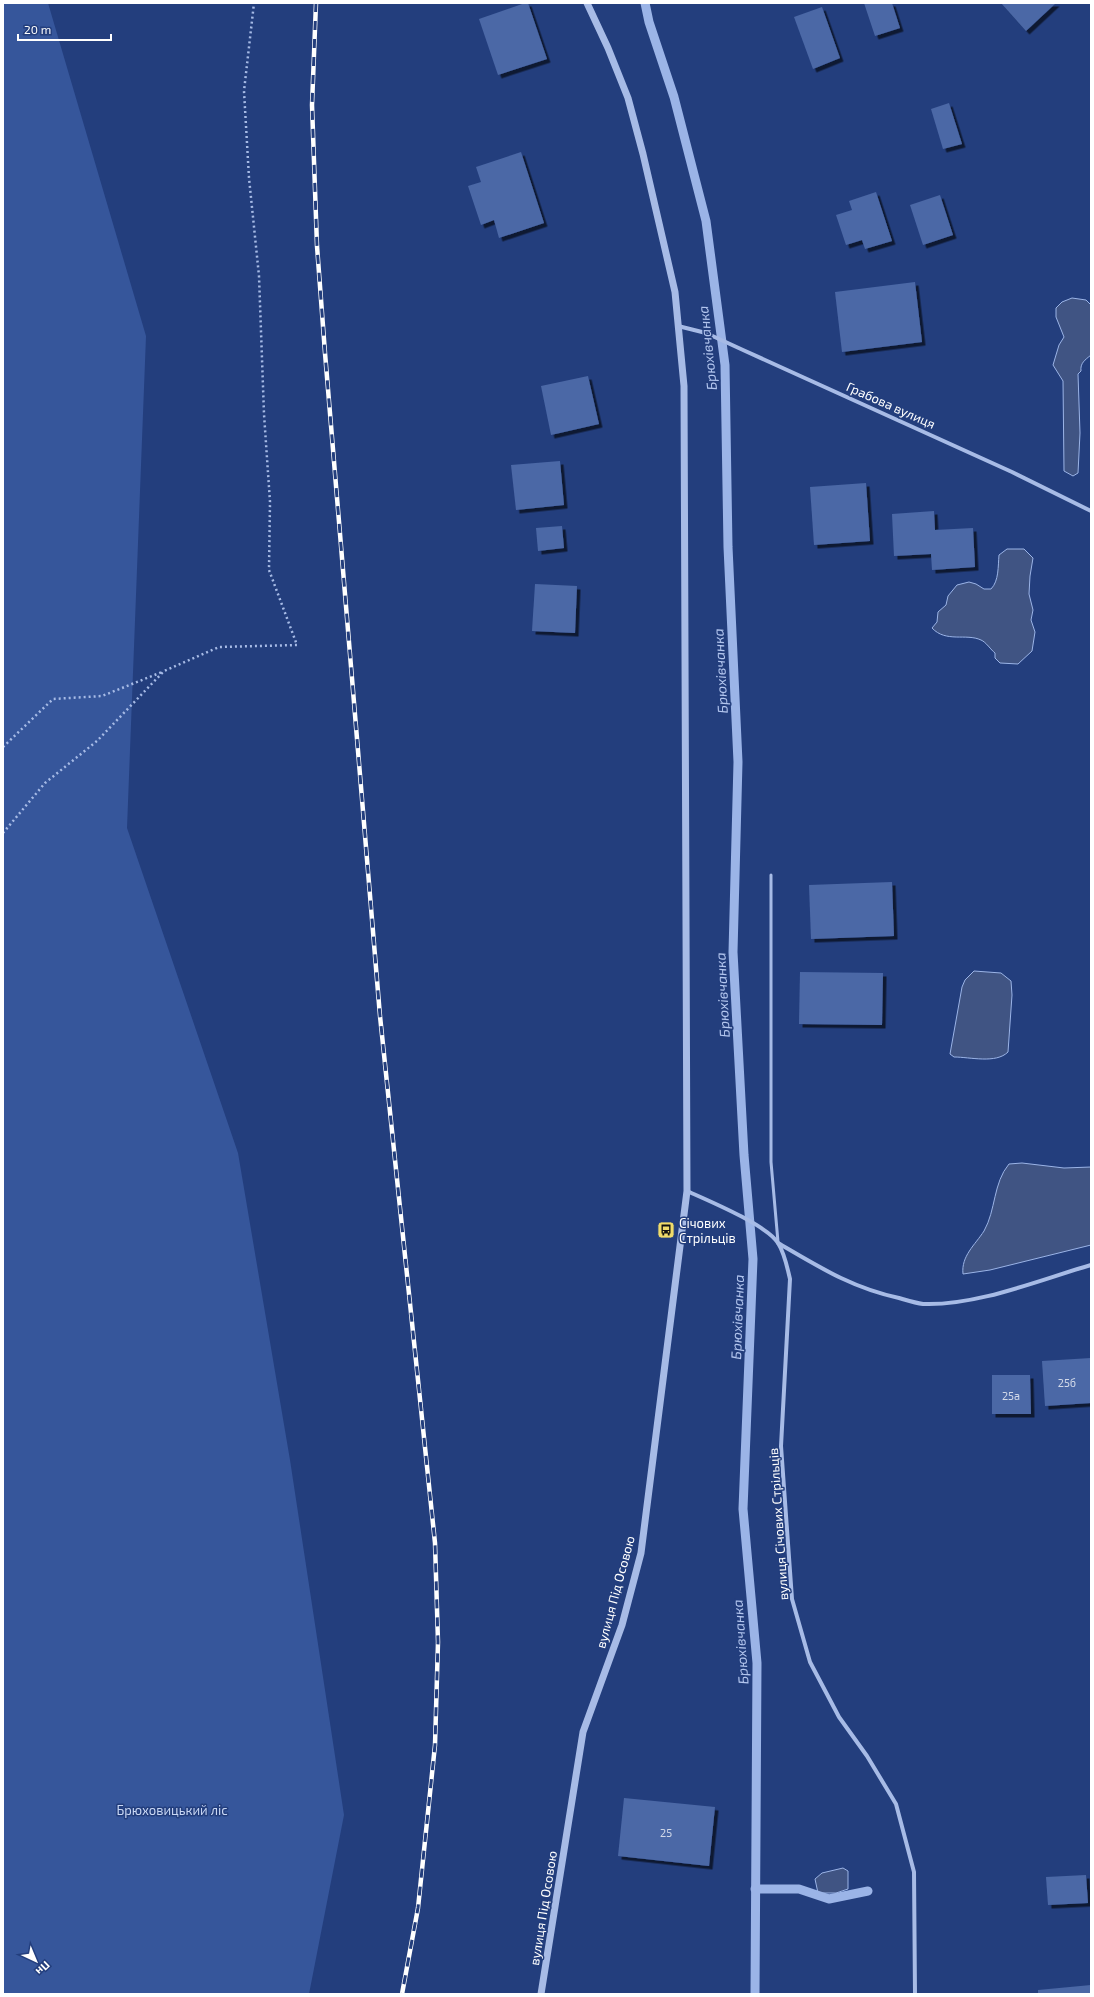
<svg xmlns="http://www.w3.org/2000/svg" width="1094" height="1997" viewBox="0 0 1094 1997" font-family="'Exo 2',sans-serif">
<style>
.green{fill:#36569b}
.water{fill:#405483;stroke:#9bb4e7}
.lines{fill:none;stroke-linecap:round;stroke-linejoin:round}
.stream{stroke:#9bb4e7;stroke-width:9}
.building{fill:#4b68a6;filter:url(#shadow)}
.path{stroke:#a7bbe6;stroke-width:2.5;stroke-dasharray:2 3;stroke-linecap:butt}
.service{stroke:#a7bbe6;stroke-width:3}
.minor{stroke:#a7bbe6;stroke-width:4}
.tertiary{stroke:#a7bbe6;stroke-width:7}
.rail-casing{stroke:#fff;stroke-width:4.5}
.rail{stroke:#233e7d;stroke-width:3;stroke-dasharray:9;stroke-linecap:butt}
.labels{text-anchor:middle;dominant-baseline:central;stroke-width:3;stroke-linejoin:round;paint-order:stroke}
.number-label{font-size:11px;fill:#d2d9e9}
.street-label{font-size:13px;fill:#fff;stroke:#233e7d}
.poi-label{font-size:13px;fill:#fff;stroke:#233e7d;text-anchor:start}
.park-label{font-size:13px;fill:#cad8f5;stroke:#233e7d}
.water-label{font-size:14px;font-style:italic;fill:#b2c5ee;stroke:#233e7d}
</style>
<defs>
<filter id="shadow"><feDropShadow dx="3.5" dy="3.5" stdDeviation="0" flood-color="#0009"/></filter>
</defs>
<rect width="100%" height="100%" fill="#233e7d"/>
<path class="green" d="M3 3H48L146 336 127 828 238 1153 290 1460 344 1815 309 1994H3Z"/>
<g class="water">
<path d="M1072 298 1086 300 1091 305V355C1085 360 1080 363 1081 371L1078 374 1080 433 1078 473 1073 476 1064 471 1063 381 1053 365 1059 345 1064 337 1056 317V308L1062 302Z"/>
<path d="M1007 549H1024L1033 558 1030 576 1029 594 1033 610 1031 620 1035 632 1032 651 1018 664 1000 663 995 658V653C991 650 986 642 981 640 966 633 946 643 932 628L937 622 938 612 946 605 948 596 957 585 969 582 976 584 984 589H991C999 581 998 566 999 555Z"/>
<path d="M974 971 1001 973 1011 981 1012 995 1008 1052C996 1064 970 1057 954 1057L950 1054 962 987 965 980Z"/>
<path d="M1022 1163 1064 1168 1091 1167V1245L990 1270 963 1274C961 1256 975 1245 984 1231 996 1210 993 1183 1009 1164Z"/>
<path d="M843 1868 848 1871V1889L836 1893H818L815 1879 822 1873Z"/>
</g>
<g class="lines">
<g class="stream">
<path d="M645 3 649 22 674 97 706 221 725 365 728 547 738 762 733 952 744 1155 753 1259 743 1509 757 1663 755 1994"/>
<path d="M755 1889H799L829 1899 868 1891"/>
</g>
</g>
<g class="building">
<path d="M525 3H528L547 59 498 75 479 19Z"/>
<path d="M864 3H892L900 28 875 36Z"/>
<path d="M1001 3H1056L1026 31Z"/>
<path d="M822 7 840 58 813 69 794 17Z"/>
<path d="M949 103 962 144 943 149 931 109Z"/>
<path d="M521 152 544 223 499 238 494 220 481 225 468 186 481 182 476 167Z"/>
<path d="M876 192 892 241 865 249 862 240 846 245 836 215 852 210 849 201Z"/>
<path d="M940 195 953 235 923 245 910 205Z"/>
<path d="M915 282 922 342 842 352 835 292Z"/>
<path d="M588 376 599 424 551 435 541 386Z"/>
<path d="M560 461 564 505 516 510 511 465Z"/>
<path d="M866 483 870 541 814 545 810 487Z"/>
<path d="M934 511 935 530 973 528 975 567 932 570 931 554 894 556 892 514Z"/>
<path d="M562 526 564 548 538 551 536 528Z"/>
<path d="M535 584 577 586 575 633 532 631Z"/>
<path d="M892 882 894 936 811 939 809 885Z"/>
<path d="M800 972 883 973 882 1025 799 1024Z"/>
<path d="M1091 1358V1403L1045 1406 1042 1361Z"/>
<path d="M992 1375H1030L1031 1414H992Z"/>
<path d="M624 1798 715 1807 709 1866 618 1856Z"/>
<path d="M1086 1875 1088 1903 1048 1905 1046 1877Z"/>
<path d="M1091 1985V1994H1038V1990Z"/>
</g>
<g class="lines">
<g class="path">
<path d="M3 747 53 699 102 696 162 672"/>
<path d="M3 833 45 783 97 741 164 671 219 647 297 645 269 570 270 502 264 414 259 276 249 178 244 91 254 3"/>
</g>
<path class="service" d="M771 875V1162L778 1242"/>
<g class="minor">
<path d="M678 326 706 333 743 350 1012 472 1091 511"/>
<path d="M687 1191C707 1200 767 1225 778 1243 785 1254 787 1267 790 1279L781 1446 792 1599 810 1662 839 1717 867 1756 896 1804 914 1872 915 1994"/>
<path d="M778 1243C819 1267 852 1288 899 1298 906 1300 915 1303 923 1304 977 1306 1039 1280 1091 1265"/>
</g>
<path class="tertiary" d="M541 1994 583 1732 622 1625 641 1553 687 1191 684 386 675 292 643 154 628 98 608 48 587 3"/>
<g class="rail-casing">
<path id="rail" d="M316 3 312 105 317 246 325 353 380 1016 435 1543 438 1642 435 1745 418 1908 402 1994"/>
</g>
<use href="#rail" class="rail"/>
</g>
<defs>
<g id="bus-square" transform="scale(0.9)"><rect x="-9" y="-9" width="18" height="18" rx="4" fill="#f1dc6a" stroke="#233e7d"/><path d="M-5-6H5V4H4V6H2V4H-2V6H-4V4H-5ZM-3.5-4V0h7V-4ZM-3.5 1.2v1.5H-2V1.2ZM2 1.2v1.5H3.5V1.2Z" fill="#111"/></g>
</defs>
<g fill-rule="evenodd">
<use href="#bus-square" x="666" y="1230"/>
</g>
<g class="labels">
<g class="number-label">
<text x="1067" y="1382">25б</text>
<text x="1011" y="1395">25а</text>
<text x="666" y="1832">25</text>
</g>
<g class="street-label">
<text transform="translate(891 405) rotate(24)">Грабова вулиця</text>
<text transform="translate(778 1524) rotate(-94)">вулиця Січових Стрільців</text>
<text transform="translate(615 1592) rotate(-75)">вулиця Під Осовою</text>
<text transform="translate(543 1908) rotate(-81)">вулиця Під Осовою</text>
</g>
<g class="poi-label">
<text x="679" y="1223">Січових<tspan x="679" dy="15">Стрільців</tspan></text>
</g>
<g class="park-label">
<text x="172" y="1810">Брюховицький ліс</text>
</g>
<g class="water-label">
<text transform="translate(707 348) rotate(-96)">Брюхівчанка</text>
<text transform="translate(720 671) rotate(-93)">Брюхівчанка</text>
<text transform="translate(722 995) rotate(-93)">Брюхівчанка</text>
<text transform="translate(737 1317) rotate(-88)">Брюхівчанка</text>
<text transform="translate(740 1642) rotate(-94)">Брюхівчанка</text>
</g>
</g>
<rect width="1094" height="1997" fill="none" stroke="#ffffff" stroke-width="8"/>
<g transform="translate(36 1961) rotate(136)" stroke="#233e7d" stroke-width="3" paint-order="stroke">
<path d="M0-3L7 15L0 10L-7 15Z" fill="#ffffff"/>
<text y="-6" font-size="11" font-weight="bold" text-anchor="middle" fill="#ffffff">Пн</text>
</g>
<path d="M18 34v6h93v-6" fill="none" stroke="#ffffff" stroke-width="2"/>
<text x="24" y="34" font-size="12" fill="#ffffff" stroke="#233e7d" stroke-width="3" paint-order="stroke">20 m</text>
</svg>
